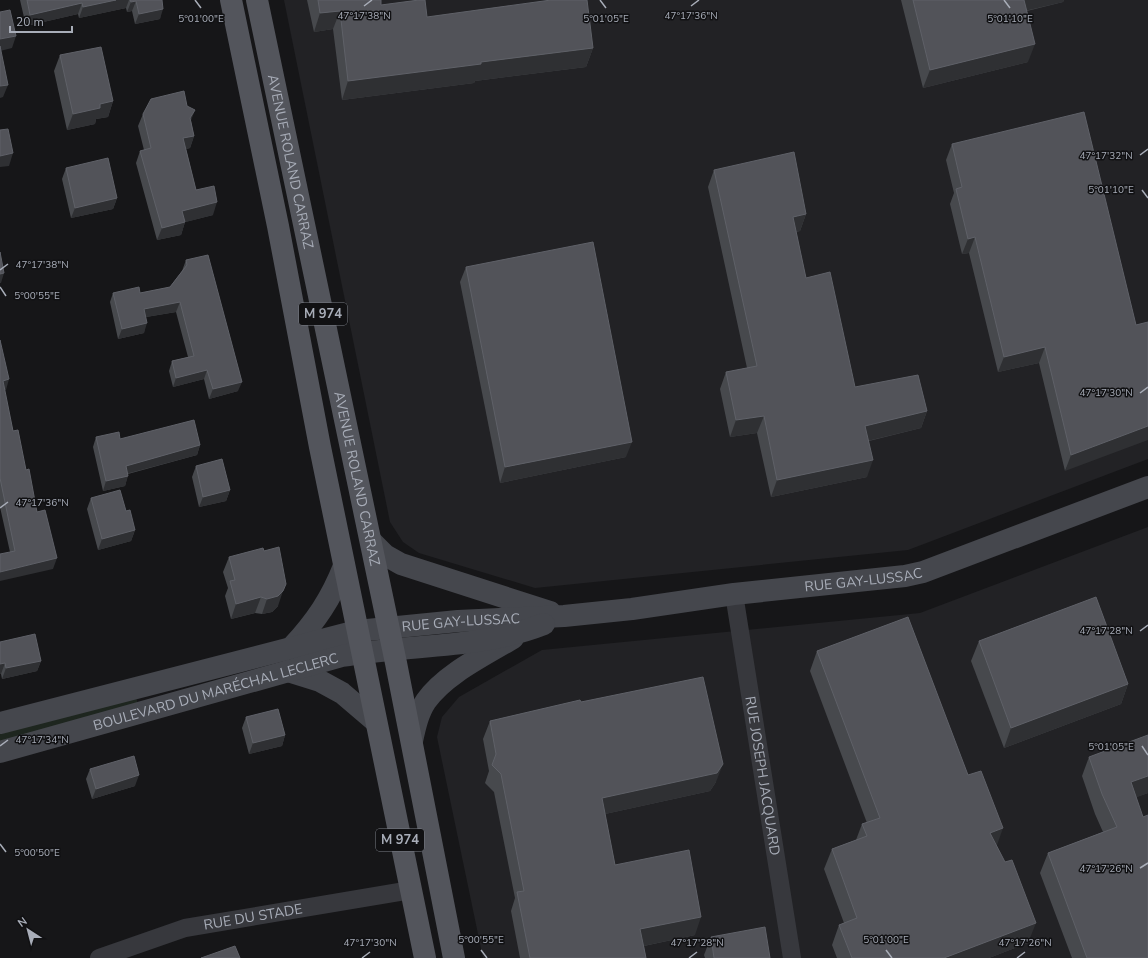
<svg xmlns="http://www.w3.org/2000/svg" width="1148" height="958" viewBox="0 0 1148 958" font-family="'Nunito Sans',sans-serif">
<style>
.built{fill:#222225}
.green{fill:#1e261f}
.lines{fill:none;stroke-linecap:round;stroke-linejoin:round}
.street{stroke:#37383d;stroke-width:18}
.secondary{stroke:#45474d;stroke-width:22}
.primary{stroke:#53555c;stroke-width:22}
.wall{fill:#47494d}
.shaded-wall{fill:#2f3033}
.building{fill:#525359;stroke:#5f6168}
.ticks{fill:none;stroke:#a8adb8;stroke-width:1.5}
.labels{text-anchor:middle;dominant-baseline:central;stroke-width:3;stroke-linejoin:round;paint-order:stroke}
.shield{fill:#111113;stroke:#7b7e86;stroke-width:1}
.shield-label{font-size:13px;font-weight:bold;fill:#a8adb8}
.street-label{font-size:14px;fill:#a8adb8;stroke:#111113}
.ticks-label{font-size:10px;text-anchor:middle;fill:#a8adb8;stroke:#111113;stroke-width:3;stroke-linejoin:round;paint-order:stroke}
</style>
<rect width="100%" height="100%" fill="#161618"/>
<g class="built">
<path d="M284 0H1148V459L908 550 535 588 419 553 403 542 390 522Z"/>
<path d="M1148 527V958H483L437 737 442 717 459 697 542 650 920 613Z"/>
</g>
<path class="green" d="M135 694 138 704 0 743V734Z"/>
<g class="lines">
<g class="street">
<path id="s1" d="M734 594 792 958"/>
<path id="s2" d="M99 958 185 928 411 890"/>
</g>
<g class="secondary">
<path d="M371 541 385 555 401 564 550 612"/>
<path d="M292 647C316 621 331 599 344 566"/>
<path d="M288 671 320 681 342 693 376 722"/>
<path id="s3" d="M0 723 357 631 458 621 564 616 632 609 734 594 905 576 923 572 1148 487"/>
<path d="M412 741C415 727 418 713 426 701 445 674 485 655 513 638"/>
<path id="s4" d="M0 752 342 656C409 644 481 649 544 624"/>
</g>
<g class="primary">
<path d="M231 0 278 226 320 447 425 958"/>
<path id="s5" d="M257 0 396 663 454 958"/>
</g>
</g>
<g class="wall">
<path d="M20 0H162L160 19 135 24 132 11 127 12 126 8 79 18 78 14 26 26Z"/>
<path d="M307 0H381V5L427 17 593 48 586 67 475 81 474 83 342 100 333 29 314 32Z"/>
<path d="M901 0H1064L1063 2 1027 11 1028 62 923 88Z"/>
<path d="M60 55 113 101 108 117 96 119 95 124 67 130 54 71Z"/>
<path d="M143 114 191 121 194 136 190 148 186 149 196 190 213 215 185 222 181 235 157 240 136 163 140 151 144 150 138 126Z"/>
<path d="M952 144 1136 325 1065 471 1039 363 998 372 969 253 962 254 950 204 954 193 946 160Z"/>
<path d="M66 168 117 198 113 209 71 218 62 179Z"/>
<path d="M714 170 806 214 800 231 796 232 806 278 855 387 927 411 921 428 869 441 867 477 771 497 757 433 730 437 720 389 726 372 747 368 708 187Z"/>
<path d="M186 260 238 391 209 399 204 379 173 387 169 371 172 361 188 357 176 312 146 317 144 333 118 339 110 302 113 293H140L170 287 182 271Z"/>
<path d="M466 267 626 457 500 483 460 282Z"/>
<path d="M0 340 6 390H4L13 431 26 470 37 512 53 569 10 552 0 507Z"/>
<path d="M96 437 120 439 200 445 197 455 128 474 125 486 103 491 93 447Z"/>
<path d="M196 466 230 490 226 501 199 507 192 477Z"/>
<path d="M91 498 126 511 135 530 131 541 98 550 87 509Z"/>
<path d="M229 557 278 606 272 612 262 614 255 613 231 619 225 596 228 588 223 572Z"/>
<path d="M979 641 1128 684 1121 704 1004 748 971 661Z"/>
<path d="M0 642 41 661 37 671 2 679 1 674H0Z"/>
<path d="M817 651 968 775 996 846 1028 943 989 958H837L832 945 839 925 844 923 824 869 832 849 856 840 862 824 867 823 810 671Z"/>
<path d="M581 702 716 782 710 791 605 814 615 865 695 935 644 946 646 958H520L511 911 515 898 494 792 485 783 489 771 483 739 490 721Z"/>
<path d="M246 717 285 735 282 746 249 754 242 728Z"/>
<path d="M1089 757 1148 793 1136 797 1148 958H1072L1040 873 1048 853 1103 832 1095 814 1082 776Z"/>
<path d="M90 769 135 786 92 799 86 779Z"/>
<path d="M711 937 770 958H705L704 955Z"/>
</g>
<g class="shaded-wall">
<path d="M116 0H129L126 8 79 18 83 7Z"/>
<path d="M1021 0H1064L1063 2 1016 13Z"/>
<path d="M136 1 132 11 127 12 131 2Z"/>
<path d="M82 3 78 14 26 26 30 15Z"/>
<path d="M163 9 160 19 135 24 139 14Z"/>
<path d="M340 11 333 29 314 32 320 13Z"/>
<path d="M16 36 12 48 0 51V39Z"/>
<path d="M1035 44 1028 62 923 88 930 70Z"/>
<path d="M593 48 586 67 475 81 474 83 342 100 348 81 481 62Z"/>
<path d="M8 85 3 97 0 98V86Z"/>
<path d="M113 101 108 117 96 119 95 124 67 130 73 114 100 104Z"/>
<path d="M195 110 190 123V118Z"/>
<path d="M194 136 190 148 179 151 183 138Z"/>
<path d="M13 153 9 166 0 167V156Z"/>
<path d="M117 198 113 209 71 218 75 208Z"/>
<path d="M217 202 213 215 178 224 182 211Z"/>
<path d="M806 214 800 231 786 234 793 217Z"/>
<path d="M185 222 181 235 157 240 162 228Z"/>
<path d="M975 237 969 253 962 254 968 239Z"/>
<path d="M4 273 1 283H0V274Z"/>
<path d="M180 302 176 312 140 318 144 309Z"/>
<path d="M147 323 144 333 118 339 122 329Z"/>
<path d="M1045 347 1039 363 998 372 1004 357Z"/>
<path d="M207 370 204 379 173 387 176 378Z"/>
<path d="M9 379 6 390 0 391 3 381Z"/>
<path d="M242 382 238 391 209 399 213 389Z"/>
<path d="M927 411 921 428 859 443 865 426Z"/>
<path d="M764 416 757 433 730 437 736 420Z"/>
<path d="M1148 426V440L1065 471 1071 455Z"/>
<path d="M632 442 626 457 500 483 505 467Z"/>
<path d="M200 445 197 455 122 475 126 466Z"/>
<path d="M873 460 867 477 771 497 777 480Z"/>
<path d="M128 476 125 486 103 491 106 481Z"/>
<path d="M230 490 226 501 199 507 203 497Z"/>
<path d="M135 530 131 541 98 550 102 539Z"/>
<path d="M57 558 53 569 0 581V572Z"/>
<path d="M283 591 278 606 272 612 262 614 267 599Z"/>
<path d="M261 597 255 613 231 619 236 604Z"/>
<path d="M41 661 37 671 2 679 6 668Z"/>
<path d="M5 663 1 674H0V664Z"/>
<path d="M1128 684 1121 704 1004 748 1011 728Z"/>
<path d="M285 735 282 746 249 754 253 743Z"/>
<path d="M723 764 716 782 710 791 596 816 602 798Z"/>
<path d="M139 775 135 786 92 799 96 789Z"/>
<path d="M1148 776V793L1124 802 1131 782Z"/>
<path d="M1003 828 996 848 990 833Z"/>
<path d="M701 917 695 935 634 948 640 929Z"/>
<path d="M1036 923 1028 943 989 958H944Z"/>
</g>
<g class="building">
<path d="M27 0H116L83 7 82 3 30 15Z"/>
<path d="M130 0H162L163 9 139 14 136 1 131 2Z"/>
<path d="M318 0H381V5L419 0H425L427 17 551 0H587L593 48 481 62V64L348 81 340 11 320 13Z"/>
<path d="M913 0H1024L1035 44 930 70Z"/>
<path d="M10 10 16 36 0 39V12Z"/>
<path d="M0 46 8 85 0 86Z"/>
<path d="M101 47 113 101 100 104V108L73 114 60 55Z"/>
<path d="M184 91 187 106 195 110 190 118 194 136 183 138 196 190 214 186 217 202 182 211 185 222 162 228 140 151 151 148 143 114 151 99Z"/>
<path d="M1084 112 1136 325 1148 322V426L1071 455 1045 347 1004 357 975 237 968 239 956 189 962 187 952 144Z"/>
<path d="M8 129 13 153 0 156V130Z"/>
<path d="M794 152 806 214 793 217 806 278 830 272 855 387 918 375 927 411 865 426 873 460 777 480 764 416 736 420 726 372 757 366 714 170Z"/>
<path d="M108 158 117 198 75 208 66 168Z"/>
<path d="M593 242 632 442 505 467 466 267Z"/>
<path d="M0 252 4 273 0 274Z"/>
<path d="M208 255 242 382 213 389 207 370 176 378 172 361 194 356 180 302 144 309 147 323 122 329 113 293 139 287 140 293 170 287 187 265 186 260Z"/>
<path d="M0 340 9 379 3 381 13 431 18 430 26 470 29 469 37 512 45 510 57 558 0 572V554L15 551 0 478Z"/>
<path d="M194 420 200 445 126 466 128 476 106 481 96 437 119 432 120 439Z"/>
<path d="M222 459 230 490 203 497 196 466Z"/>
<path d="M120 490 126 511 130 510 135 530 102 539 91 498Z"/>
<path d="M279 547 286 584 283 591 278 596 267 599 261 597 236 604 230 581 235 580 229 557 263 548 264 551Z"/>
<path d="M1096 597 1128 684 1011 728 979 641Z"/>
<path d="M908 617 968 775 981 771 1003 828 990 833 1005 862 1012 860 1036 923 944 958H852L839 925 857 918 832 849 867 836 862 824 880 818 817 651Z"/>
<path d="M35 634 41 661 6 668 5 663 0 664V642Z"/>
<path d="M703 677 723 764 717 773 602 798 615 865 689 850 701 917 640 929 646 958H530L517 892 524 891 501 774 492 765 496 754 490 721 580 700 581 702Z"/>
<path d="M278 709 285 735 253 743 246 717Z"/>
<path d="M1148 735V776L1131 782 1143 817 1148 815V958H1087L1048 853 1117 827 1102 794 1089 757Z"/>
<path d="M134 756 139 775 96 789 90 769Z"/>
<path d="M765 927 770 958H714L711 937Z"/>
<path d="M235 946 240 958H201Z"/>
</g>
<path class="ticks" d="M195 0 201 8M600 0 606 8M1004 0 1010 8M364 6 372 0M691 6 699 0M1140 155 1148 149M1142 190 1148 198M0 270 8 264M0 287 6 296M1140 393 1148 387M0 508 8 502M1140 631 1148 625M0 746 8 740M1142 746 1148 755M0 844 6 852M1140 868 1148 863M481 950 487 958M886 950 892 958M362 958 370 952M689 958 697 952M1017 958 1025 952"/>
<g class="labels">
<g class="shield">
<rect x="299" y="303" width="48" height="22" rx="3"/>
<rect x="376" y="829" width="48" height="22" rx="3"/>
</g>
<g class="shield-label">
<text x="323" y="314">M 974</text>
<text x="400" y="840">M 974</text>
</g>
<g class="street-label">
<text stroke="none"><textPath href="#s5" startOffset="165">AVENUE ROLAND CARRAZ</textPath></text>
<text stroke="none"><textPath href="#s5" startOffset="489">AVENUE ROLAND CARRAZ</textPath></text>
<text stroke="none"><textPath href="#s3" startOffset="878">RUE GAY-LUSSAC</textPath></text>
<text stroke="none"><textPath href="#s3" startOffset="473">RUE GAY-LUSSAC</textPath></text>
<text stroke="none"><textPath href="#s4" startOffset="224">BOULEVARD DU MARÉCHAL LECLERC</textPath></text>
<text stroke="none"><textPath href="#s1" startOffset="184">RUE JOSEPH JACQUARD</textPath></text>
<text stroke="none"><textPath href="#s2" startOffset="160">RUE DU STADE</textPath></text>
</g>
</g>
<g class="ticks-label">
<text x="364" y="19">47°17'38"N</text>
<text x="691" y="19">47°17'36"N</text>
<text x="201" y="22">5°01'00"E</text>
<text x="606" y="22">5°01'05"E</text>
<text x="1010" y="22">5°01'10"E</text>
<text x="1106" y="159">47°17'32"N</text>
<text x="1111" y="193">5°01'10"E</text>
<text x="42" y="268">47°17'38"N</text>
<text x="37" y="299">5°00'55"E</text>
<text x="1106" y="396">47°17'30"N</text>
<text x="42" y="506">47°17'36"N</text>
<text x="1106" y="634">47°17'28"N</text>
<text x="42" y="743">47°17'34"N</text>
<text x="1111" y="750">5°01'05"E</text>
<text x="37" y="856">5°00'50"E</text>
<text x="1106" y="872">47°17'26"N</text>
<text x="481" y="943">5°00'55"E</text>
<text x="886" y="943">5°01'00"E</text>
<text x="370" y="946">47°17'30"N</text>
<text x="697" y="946">47°17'28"N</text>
<text x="1025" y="946">47°17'26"N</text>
</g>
<g transform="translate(28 930) rotate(324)" stroke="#111113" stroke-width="3" paint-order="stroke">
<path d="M0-3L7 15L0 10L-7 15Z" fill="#a8adb8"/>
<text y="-6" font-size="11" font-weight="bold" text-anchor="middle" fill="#a8adb8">N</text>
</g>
<path d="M10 26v6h62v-6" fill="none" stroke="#a8adb8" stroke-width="2"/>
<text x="16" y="26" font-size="12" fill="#a8adb8" stroke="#111113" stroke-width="3" paint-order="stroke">20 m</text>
</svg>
